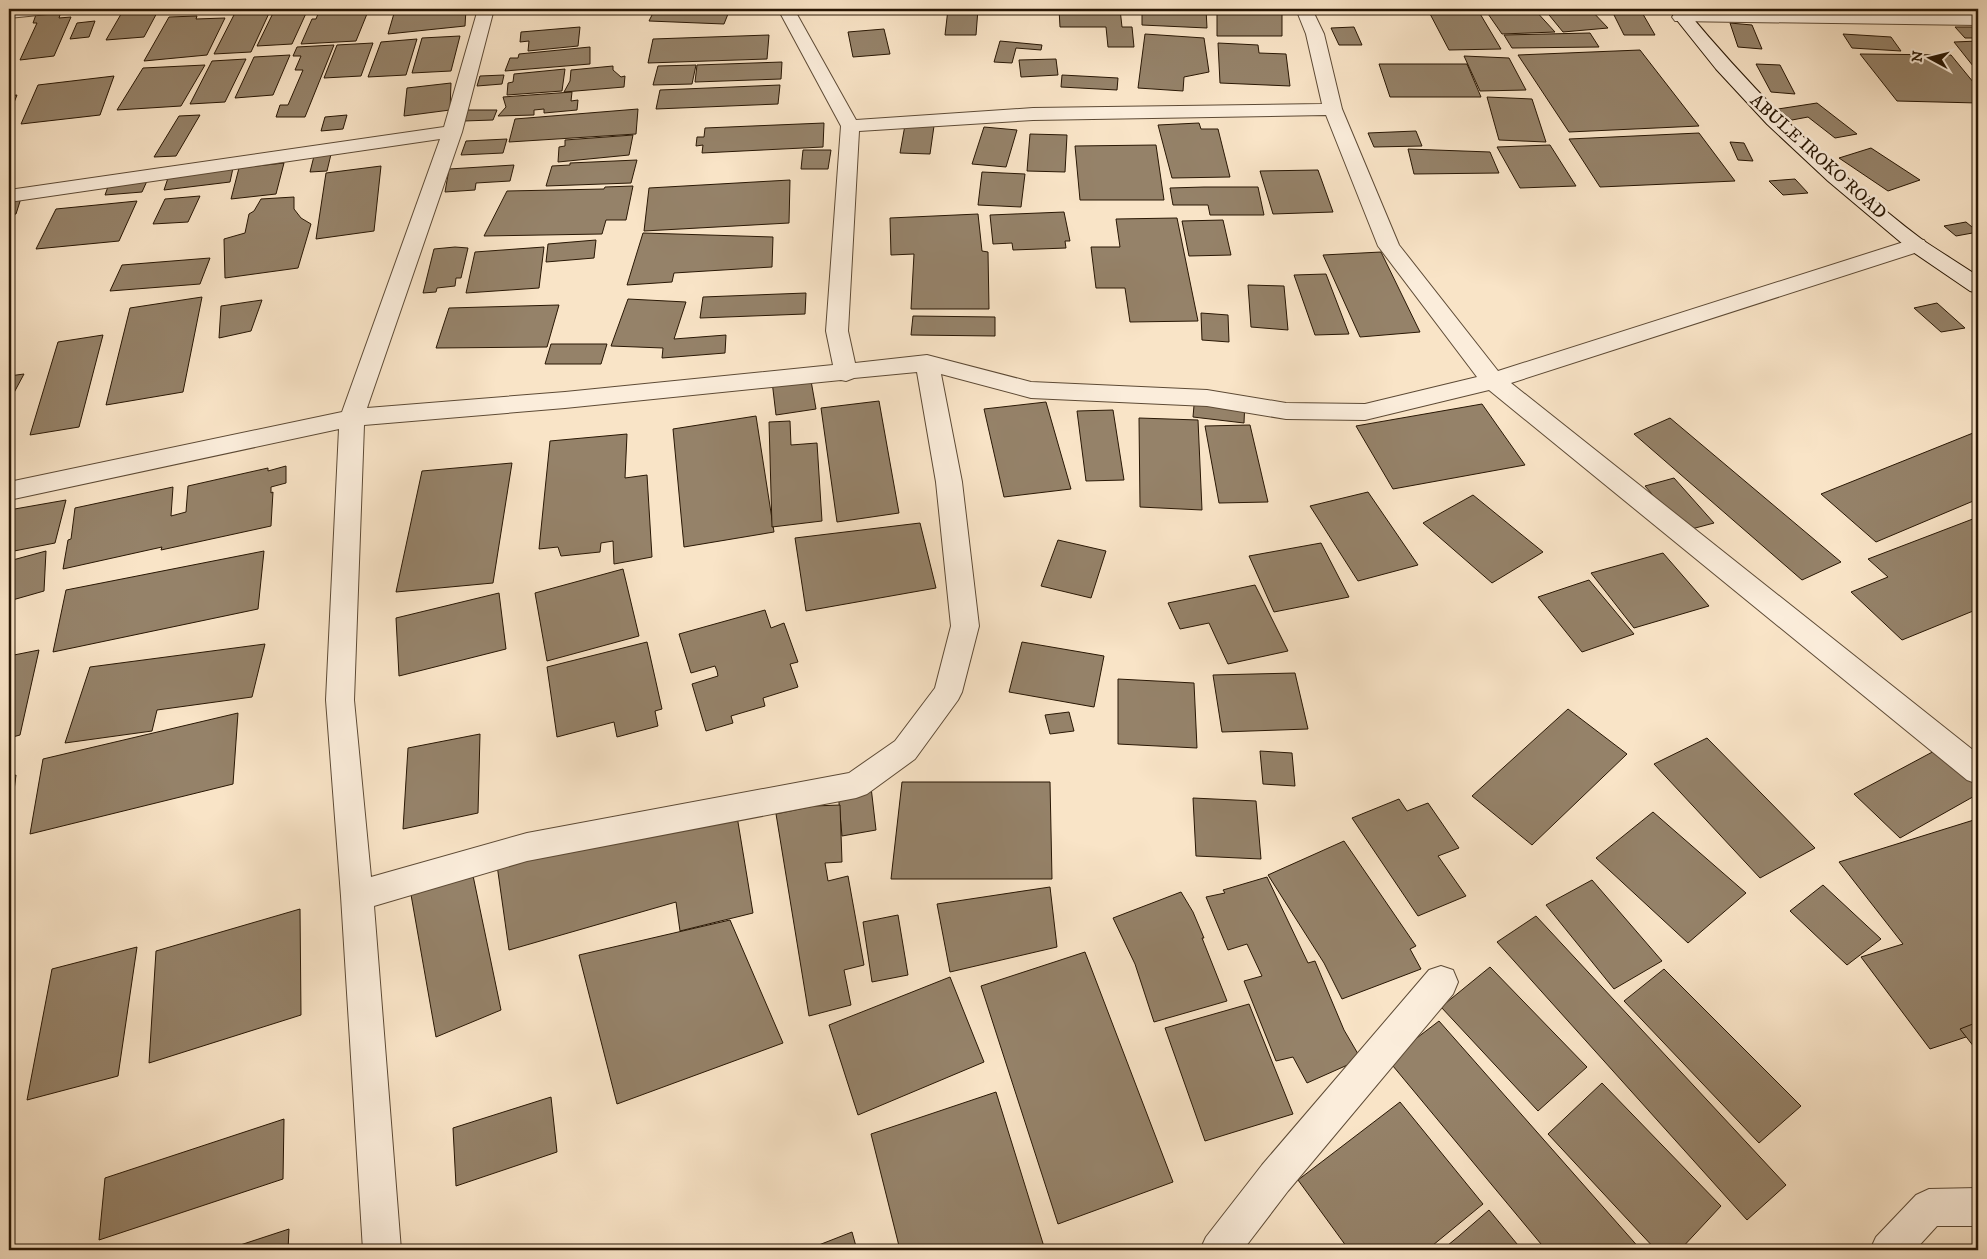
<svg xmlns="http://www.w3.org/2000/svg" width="1987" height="1259" viewBox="0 0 1987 1259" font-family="'IM FELL DW Pica',serif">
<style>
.building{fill:#958269;stroke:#291704}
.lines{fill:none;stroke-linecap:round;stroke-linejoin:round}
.street-casing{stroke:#5d4a35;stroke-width:2}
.secondary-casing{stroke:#291704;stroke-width:2}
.street{fill:#fbeddb;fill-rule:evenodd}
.secondary{fill:#fbeddb;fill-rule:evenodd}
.labels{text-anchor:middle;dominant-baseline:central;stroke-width:5;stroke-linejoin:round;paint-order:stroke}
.far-street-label{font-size:18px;fill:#291704;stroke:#fbeddb}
</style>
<rect width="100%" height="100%" fill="#f9e4c7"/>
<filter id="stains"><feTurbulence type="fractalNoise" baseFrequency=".004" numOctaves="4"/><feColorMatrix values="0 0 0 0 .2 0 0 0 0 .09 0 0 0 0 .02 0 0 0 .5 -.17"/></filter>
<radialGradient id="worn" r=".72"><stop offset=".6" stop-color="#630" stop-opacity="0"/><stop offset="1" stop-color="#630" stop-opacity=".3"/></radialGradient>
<g class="building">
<path d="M38 9H62L59 18 71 17 54 56 20 60 37 23H33Z"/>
<path d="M124 9H159L144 37 106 40Z"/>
<path d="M237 9H271L251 52 214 54Z"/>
<path d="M275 9H308L292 44 257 46Z"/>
<path d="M320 9H369L356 41 301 44 312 19H316Z"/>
<path d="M407 9H466L465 26 388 34 395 10Z"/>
<path d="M655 9H730L724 24 649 21Z"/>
<path d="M948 9H978L976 35H945Z"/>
<path d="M1059 9H1120L1122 27H1132L1134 47H1108L1106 27H1060Z"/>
<path d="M1142 9H1206L1207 28 1142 25Z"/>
<path d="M1233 9H1282V36H1217V10L1233 11Z"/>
<path d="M1336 9H1386L1388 11 1337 13Z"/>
<path d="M1394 9H1469L1396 13Z"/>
<path d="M1534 9 1555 32 1502 34 1486 11Z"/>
<path d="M1590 9 1608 28 1563 32 1545 10Z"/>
<path d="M1611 9H1640L1655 35H1624Z"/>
<path d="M1429 12H1479L1501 49 1449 50Z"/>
<path d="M197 16 196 19 225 18 207 55 144 61 169 17Z"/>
<path d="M95 21 89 37 70 39 77 23Z"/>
<path d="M1730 23 1752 25 1762 49 1738 47Z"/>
<path d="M580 27 578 46 528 51 529 41 520 42 521 32Z"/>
<path d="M1354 27 1362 45H1339L1331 28Z"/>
<path d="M1955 27H1978V38H1965Z"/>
<path d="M884 29 890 54 853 57 848 32Z"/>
<path d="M1590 33 1599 47 1512 48 1504 35Z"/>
<path d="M1145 34 1204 38 1209 72 1184 77 1183 91 1138 88Z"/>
<path d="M1843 34 1891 37 1901 51 1852 48Z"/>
<path d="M769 35 767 59 648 63 653 39Z"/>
<path d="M460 36 451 71 412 73 422 38Z"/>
<path d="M417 39 406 75 368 77 381 42Z"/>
<path d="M1000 41 1042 45 1041 50 1016 48 1012 63 994 62Z"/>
<path d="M1978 41V71H1977L1954 42Z"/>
<path d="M373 43 361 76 324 78 337 45Z"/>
<path d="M1218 43 1258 45 1259 53 1286 54 1290 86 1220 83Z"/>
<path d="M334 45 305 117H276L280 105H288L303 70H295L301 56H293L297 47Z"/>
<path d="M590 47V64L505 71 510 58H518L519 54Z"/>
<path d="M1640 50 1699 126 1569 132 1518 55Z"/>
<path d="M1860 54 1951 55 1978 88V103L1897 101Z"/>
<path d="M290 55 273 95 235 98 254 57Z"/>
<path d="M1464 56 1509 58 1526 90 1480 91Z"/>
<path d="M246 59 225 102 190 104 212 61Z"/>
<path d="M1056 59 1058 75 1021 77 1019 60Z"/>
<path d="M782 62 781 79 695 82 697 65Z"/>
<path d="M1379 64H1467L1481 97H1390Z"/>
<path d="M1756 64 1780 65 1795 94 1771 92Z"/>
<path d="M205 65 181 106 117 110 143 68Z"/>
<path d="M696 65 692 84 653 85 658 66Z"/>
<path d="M613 66V70L621 77 625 76 624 87 564 92 570 81 571 70Z"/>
<path d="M565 69 562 91 507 95 508 83 513 82 514 74Z"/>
<path d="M504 75 502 84 477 86 480 76Z"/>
<path d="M1062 75 1118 78 1117 90 1061 87Z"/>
<path d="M114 76 100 115 21 124 38 85Z"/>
<path d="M451 83 450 110 404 116 407 88Z"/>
<path d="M780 85 778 104 656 109 660 90Z"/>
<path d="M572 92 571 101 578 100 577 110 544 113V109L534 110V115L498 116 506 107 503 97Z"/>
<path d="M17 95 9 115V96Z"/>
<path d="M1487 97 1532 99 1546 142 1499 140Z"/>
<path d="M1817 103 1857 134 1835 138 1808 117 1792 120 1778 109Z"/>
<path d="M638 109 636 134 509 142 515 119Z"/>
<path d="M468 110H497L493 120 464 121Z"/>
<path d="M200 115 176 156 154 157 179 116Z"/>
<path d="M347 115 343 129 321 131 325 117Z"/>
<path d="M824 123 823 147 702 153 703 145 696 146 697 137H704L705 128Z"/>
<path d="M1199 123 1201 129H1218L1230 177 1172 178 1158 125Z"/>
<path d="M905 125 934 126 930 154 900 153Z"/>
<path d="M984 127 1017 130 1006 167 972 164Z"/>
<path d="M1416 131 1422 146 1374 147 1368 133Z"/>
<path d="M1699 133 1735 181 1600 187 1569 139Z"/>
<path d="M1030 134 1067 135 1065 172 1027 171Z"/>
<path d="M633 135 629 155 558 162 559 147 565 146V140Z"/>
<path d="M507 139 503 153 461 155 466 141Z"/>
<path d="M1730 142 1744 143 1753 161 1738 160Z"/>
<path d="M1156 145 1164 200H1080L1075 146Z"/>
<path d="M1550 145 1576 186 1520 188 1497 147Z"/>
<path d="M1871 148 1920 180 1888 191 1839 158Z"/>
<path d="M1408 149 1490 152 1499 173 1414 174Z"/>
<path d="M332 150 327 171 310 172 315 152Z"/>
<path d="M803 150H831L828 169H801Z"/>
<path d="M637 160 631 183 546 186 552 166 570 165V163Z"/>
<path d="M284 163 276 194 231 199 239 168Z"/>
<path d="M514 165 510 181 476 183 475 190 445 192 449 169Z"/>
<path d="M381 166 374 231 316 239 326 173Z"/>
<path d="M233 168 230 182 164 190 169 175Z"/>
<path d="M1318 170 1333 212 1273 214 1260 171Z"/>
<path d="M982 172 1025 174 1021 207 978 205Z"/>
<path d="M1795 179 1808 193 1783 195 1769 181Z"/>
<path d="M790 180 789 223 644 231 649 188Z"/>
<path d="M147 181 142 192 105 195 109 184Z"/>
<path d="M633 186 626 220H606L602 234 484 236 507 191 604 189 605 187Z"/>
<path d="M1204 187H1258L1264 215H1210L1208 205H1173L1170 188Z"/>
<path d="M22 195 16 214 9 215V198Z"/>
<path d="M200 196 188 222 153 224 165 199Z"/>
<path d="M294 197V209L301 218 311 224 298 268 225 278 224 239 245 233 249 214 254 211 261 199Z"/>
<path d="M137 201 119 241 36 249 56 209Z"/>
<path d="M1064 212 1070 241H1065L1066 248 1013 250 1012 243 993 244 990 215Z"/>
<path d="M978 214 982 251 988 252 989 309H911L914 254 891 255 890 218Z"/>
<path d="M1177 218 1198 321 1130 322 1125 288H1096L1091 247H1120L1116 219Z"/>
<path d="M1223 220 1231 255 1189 256 1182 221Z"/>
<path d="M1966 222 1978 232 1956 236 1944 226Z"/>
<path d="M643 233 773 237 772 267 674 273 672 282 627 285Z"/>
<path d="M596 240 594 258 546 262 548 244Z"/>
<path d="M455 247 468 248 461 278H456L455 286 437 288 436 292 423 293 434 249Z"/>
<path d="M544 247 539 288 466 293 475 252Z"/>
<path d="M1381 252 1420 332 1360 337 1323 255Z"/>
<path d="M210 258 200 284 110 291 122 265Z"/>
<path d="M1326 274 1349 334 1315 335 1294 275Z"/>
<path d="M1248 285 1284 286 1288 330 1251 327Z"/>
<path d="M806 293 805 314 700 318 703 297Z"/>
<path d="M202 297 183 392 106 405 130 308Z"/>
<path d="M628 299 686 302 674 339 726 335 725 353 662 358 663 348 611 346Z"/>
<path d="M262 300 251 331 219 338 221 306Z"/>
<path d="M1937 303 1965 328 1941 332 1914 308Z"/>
<path d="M559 305 547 347 436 348 449 308Z"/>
<path d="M1201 313 1228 315 1229 342 1202 340Z"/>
<path d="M913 316 995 317V336L911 335Z"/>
<path d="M103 335 79 427 30 435 58 342Z"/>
<path d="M551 344H607L601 364H545Z"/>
<path d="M24 374 9 402V376Z"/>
<path d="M810 375 816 409 776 415 772 381Z"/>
<path d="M1195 394 1245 400 1244 423 1193 417Z"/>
<path d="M879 401 899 513 837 522 821 408Z"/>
<path d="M1046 402 1071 489 1004 497 984 409Z"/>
<path d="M1482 404 1525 465 1393 489 1356 426Z"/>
<path d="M1113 410 1124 480 1086 481 1077 411Z"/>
<path d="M756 416 774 532 684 547 673 429Z"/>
<path d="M1139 418 1198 420 1202 510 1140 507Z"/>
<path d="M1670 418 1841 562 1802 580 1634 434Z"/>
<path d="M790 421 791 445 817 443 822 521 772 527 769 422Z"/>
<path d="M1250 425 1268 502 1219 503 1205 426Z"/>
<path d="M1978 431V499L1876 542 1821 494Z"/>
<path d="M627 434 625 478 647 475 652 557 614 564 613 541 601 543 600 552 561 556 558 547 539 549 550 441Z"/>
<path d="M512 463 493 583 396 592 422 471Z"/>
<path d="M286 466V483L271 487V493L273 492 271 526 161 550 162 547 63 569 68 540 71 539 75 508 173 487 171 516 186 512 188 486 268 468V471Z"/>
<path d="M1674 478 1714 523 1684 531 1645 486Z"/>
<path d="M1368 492 1418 565 1358 581 1310 506Z"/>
<path d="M1473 495 1543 552 1492 583 1423 523Z"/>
<path d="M66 500 55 543 9 552V510Z"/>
<path d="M1978 517V609L1902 640 1851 592 1888 577 1868 559Z"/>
<path d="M920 523 936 588 806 611 795 538Z"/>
<path d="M1058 540 1106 551 1091 598 1041 586Z"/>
<path d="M1321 543 1349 597 1274 612 1249 556Z"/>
<path d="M46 551 44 591 9 601V561Z"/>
<path d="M264 551 258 609 53 652 66 590Z"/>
<path d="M1663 553 1709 606 1634 628 1591 573Z"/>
<path d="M623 569 639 636 547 661 535 593Z"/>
<path d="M1589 580 1634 634 1582 652 1538 597Z"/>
<path d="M1255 585 1288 651 1228 664 1209 623 1180 629 1168 603Z"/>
<path d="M499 593 506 649 399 676 396 618Z"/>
<path d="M765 610 771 628 784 623 798 662 790 664 798 687 763 698 765 706 731 716 733 723 706 731 692 684 718 676 717 671 715 666 691 673 679 634Z"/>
<path d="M647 642 662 709 655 711 658 726 617 737 614 722 557 737 547 667Z"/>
<path d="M1022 642 1104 656 1094 707 1009 692Z"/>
<path d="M265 644 252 697 157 710 152 731 65 743 90 667Z"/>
<path d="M39 650 20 735 9 738V656Z"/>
<path d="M1295 673 1308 729 1222 732 1213 675Z"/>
<path d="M1118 679 1194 683 1197 748 1118 744Z"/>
<path d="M1568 709 1627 754 1532 845 1472 796Z"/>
<path d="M1069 712 1074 731 1050 734 1045 715Z"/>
<path d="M238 713 233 784 30 834 43 759Z"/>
<path d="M480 734 478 813 403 829 408 748Z"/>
<path d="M1707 738 1815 848 1760 878 1654 764Z"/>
<path d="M1938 749 1978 787V794L1900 838 1854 794Z"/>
<path d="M1260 751 1292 753 1295 786 1263 784Z"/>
<path d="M16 775 9 830V777Z"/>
<path d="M902 782H1050L1052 879H891Z"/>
<path d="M871 787 876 830 842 836 838 792Z"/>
<path d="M734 798 753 913 680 931 676 902 509 950 496 858Z"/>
<path d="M1193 798 1256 801 1261 859 1196 856Z"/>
<path d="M1399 799 1407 811 1428 803 1459 848 1438 856 1466 896 1418 916 1352 818Z"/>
<path d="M840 805 842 862 825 863 828 881 848 876 864 965 844 970 851 1005 809 1016 776 814 814 806Z"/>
<path d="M1653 812 1746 893 1688 943 1596 858Z"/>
<path d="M1977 819 1978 1033 1930 1049 1861 957 1903 944 1839 862Z"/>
<path d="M1344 841 1416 946 1410 949 1421 969 1342 999 1324 963 1268 875Z"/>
<path d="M471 866 501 1010 436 1037 410 889Z"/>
<path d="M1267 877 1308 963 1315 961 1344 1030 1361 1059 1307 1083 1293 1057 1276 1061 1244 981 1262 976 1247 944 1228 950 1206 897 1225 893 1223 890Z"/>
<path d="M1592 880 1662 961 1614 989 1546 905Z"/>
<path d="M1823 885 1881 939 1847 965 1790 911Z"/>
<path d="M1050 887 1057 947 950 972 937 904Z"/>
<path d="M1181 892 1193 912 1204 938H1202L1227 1001 1154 1022 1135 964 1113 918Z"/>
<path d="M300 909 301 1015 149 1063 156 951Z"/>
<path d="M898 915 908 975 872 982 863 922Z"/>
<path d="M1536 916 1786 1185 1747 1220 1497 942Z"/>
<path d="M730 920 783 1043 617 1104 579 955Z"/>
<path d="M137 947 118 1076 27 1100 52 969Z"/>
<path d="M1085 952 1173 1182 1058 1224 981 986Z"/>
<path d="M1490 967 1587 1067 1538 1111 1441 1007Z"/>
<path d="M1664 969 1801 1106 1759 1143 1624 1001Z"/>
<path d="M950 977 984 1062 858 1115 829 1025Z"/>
<path d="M1249 1004 1293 1114 1205 1141 1165 1028Z"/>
<path d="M1439 1021 1641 1250H1546L1388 1060Z"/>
<path d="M1978 1022V1052L1960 1029Z"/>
<path d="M1602 1083 1721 1206 1680 1250H1656L1548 1134Z"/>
<path d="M996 1092 1045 1250H900L871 1134Z"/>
<path d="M551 1097 557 1152 456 1186 453 1128Z"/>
<path d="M1400 1102 1483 1204 1427 1250H1349L1298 1180Z"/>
<path d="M284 1119 283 1179 99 1240 105 1178Z"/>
<path d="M1489 1210 1522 1250H1442L1459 1236Z"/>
<path d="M289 1229 288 1250H225Z"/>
<path d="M852 1232 857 1250H806Z"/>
</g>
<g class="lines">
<g class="street-casing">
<g id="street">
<path d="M9 9H56L54 13 48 14 9 18Z"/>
<path d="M478 9H494L462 132 367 408 565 392 833 365 826 331 841 126 778 9H794L856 120 1033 108 1322 104 1306 34 1296 9H1312L1324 34 1342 109 1399 245 1498 371 1910 240 1917 239 1924 240 1927 245 1924 250 1511 383 1978 754V784L1967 780 1489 390 1365 420 1286 419 1207 406 1031 398 941 374 962 482 979 626 962 692 958 700 915 759 867 794 856 798 527 861 374 906 401 1250H363L341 896 326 700 339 429 9 500V482L342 412 440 139 9 202V190L444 127ZM1326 115 1378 246 1477 377 1365 404 1286 403 1207 390 1031 382 927 355 855 363 848 331 859 131 1033 120ZM917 372 936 482 951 626 935 688 895 741 849 773 527 833 371 877 354 700 364 425 565 408 841 380 846 381 854 378Z"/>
<path d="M1681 12 1978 15V25L1675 21 1672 17 1675 13Z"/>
<path d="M1441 966 1453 970 1458 982 1453 994 1288 1191 1243 1250H1200L1206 1237 1262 1165 1429 970Z"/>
<path d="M1978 1188V1226H1937L1915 1250H1870L1876 1237 1916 1195 1929 1189Z"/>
</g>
</g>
<g class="secondary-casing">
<path id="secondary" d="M1668 9H1685C1756 94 1835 174 1924 241 1942 253 1960 264 1978 276V293L1970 291 1910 250 1828 181 1767 124 1716 69Z"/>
</g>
<use href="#street" class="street"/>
<use href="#secondary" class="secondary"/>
</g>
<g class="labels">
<g class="far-street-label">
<text transform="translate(1818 157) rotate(42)">ABULE IROKO ROAD</text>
</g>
</g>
<rect width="1987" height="1259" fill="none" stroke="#f9e4c7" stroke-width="30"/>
<rect x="10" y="10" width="1967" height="1239" fill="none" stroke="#291704" stroke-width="2.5"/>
<rect x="15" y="15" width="1957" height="1229" fill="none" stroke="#291704"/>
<g transform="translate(1930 58) rotate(277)" stroke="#fbeddb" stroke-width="4" paint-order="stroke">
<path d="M0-4L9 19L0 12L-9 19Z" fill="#291704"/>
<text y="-8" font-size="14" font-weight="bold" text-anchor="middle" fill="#291704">N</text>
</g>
<rect width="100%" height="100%" filter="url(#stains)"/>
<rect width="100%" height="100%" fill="url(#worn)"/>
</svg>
